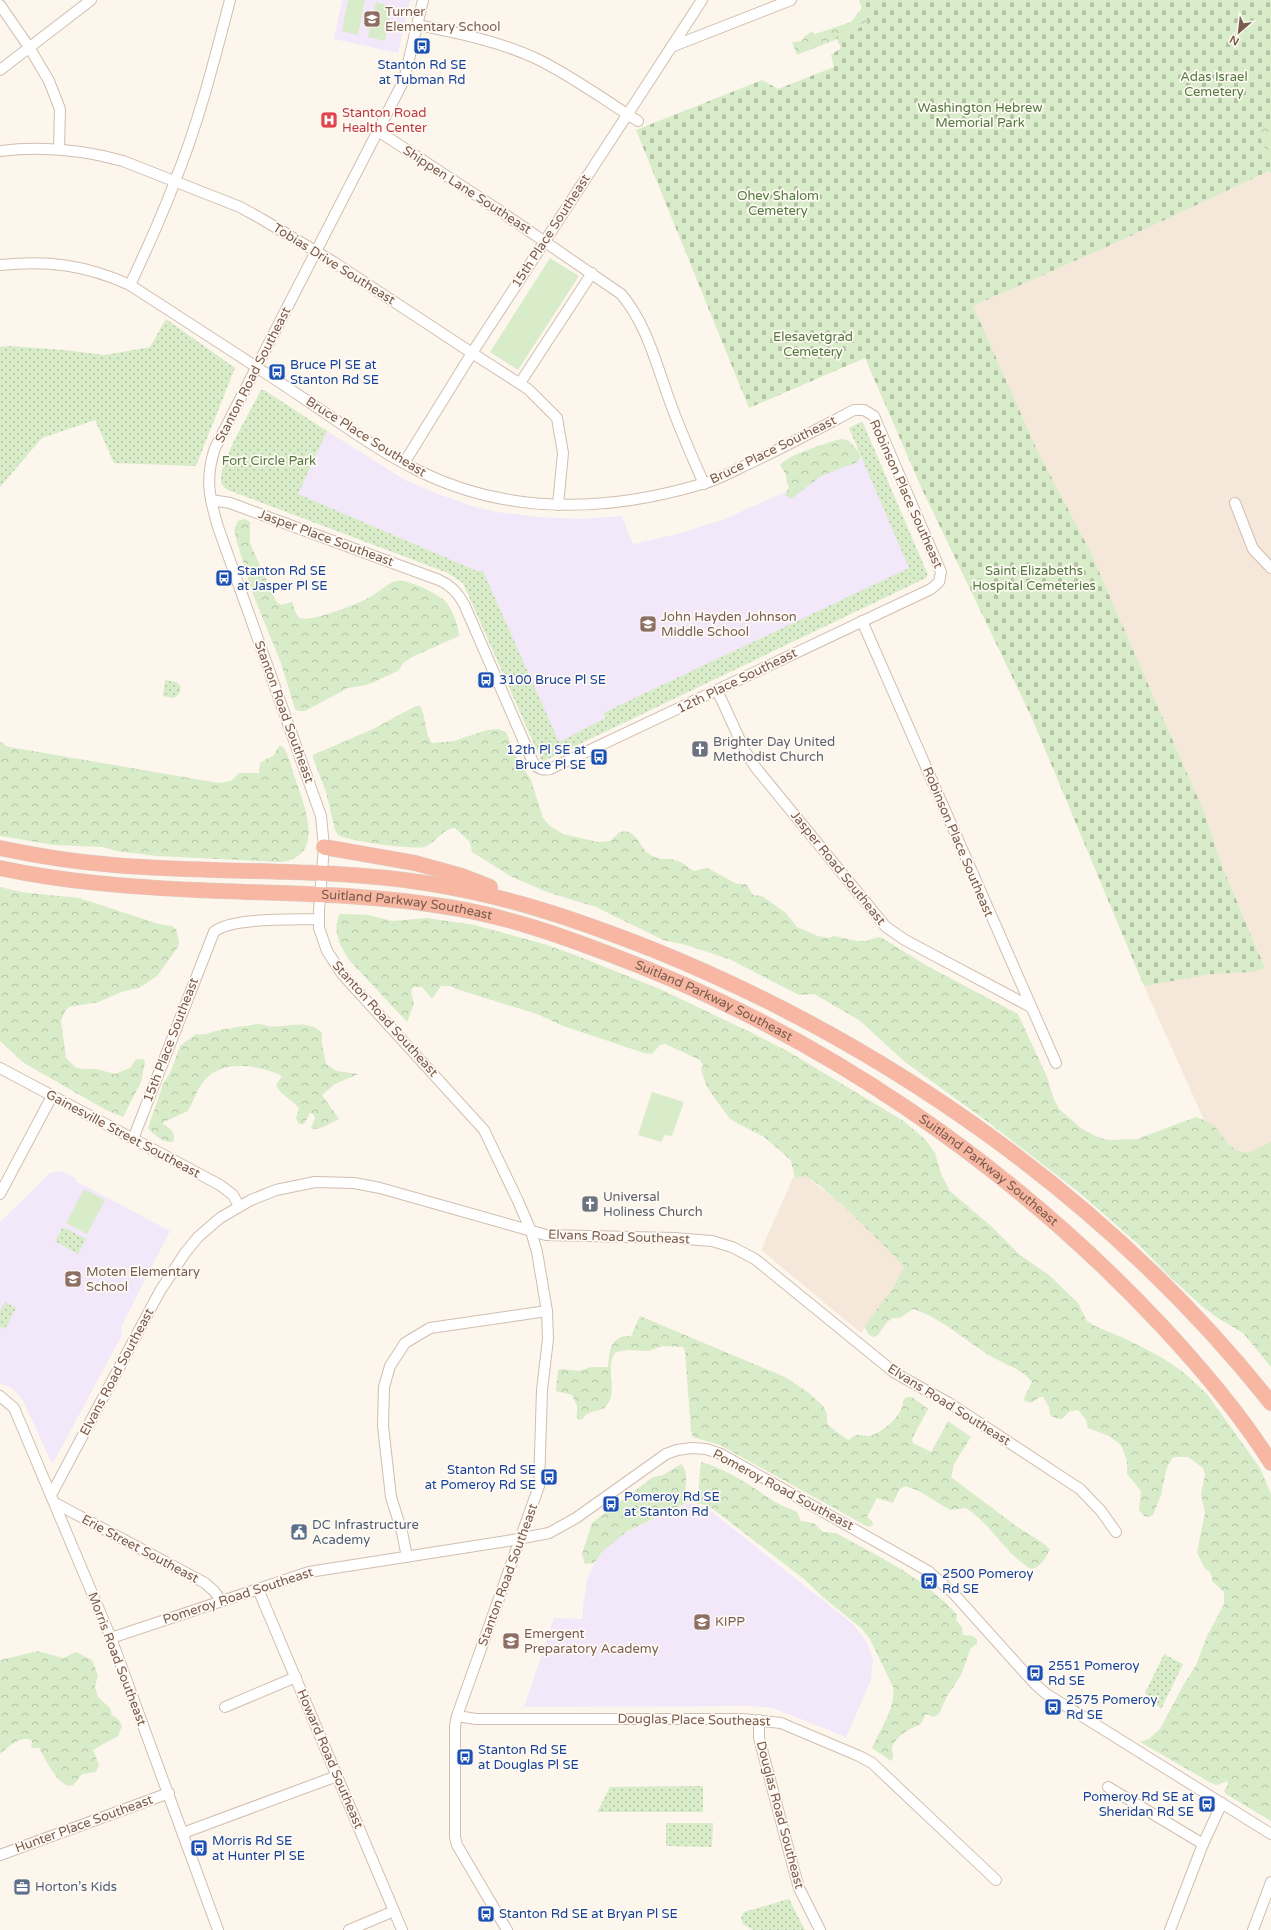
<svg xmlns="http://www.w3.org/2000/svg" width="1271" height="1930" viewBox="0 0 1271 1930" font-family="'Varela Round',sans-serif">
<style>
.residential{fill:#f5e8da}
.education{fill:#f3e8fa}
.grass{fill:#d8ecc9}
.forest{fill:url(#forest-crowns)}
.cemetery{fill:url(#cemetery-stones)}
.park{fill:url(#park-dots)}
.lines{fill:none;stroke-linecap:round;stroke-linejoin:round}
.minor-casing{stroke:#d1beb0;stroke-width:12}
.highway-casing{stroke:#dad1cd;stroke-width:16}
.minor{stroke:#fff;stroke-width:10}
.highway{stroke:#f7b7a3;stroke-width:15}
.labels{text-anchor:middle;dominant-baseline:central;stroke-width:3.5;stroke-linejoin:round;paint-order:stroke}
.education-label{font-size:13px;fill:#785e54;stroke:#fffaf3;text-anchor:start}
.transit-label{font-size:13px;fill:#164399;stroke:#fffaf3;text-anchor:start}
.park-label{font-size:13px;fill:#537a41;stroke:#fffaf3}
.health-label{font-size:13px;fill:#be3a42;stroke:#fffaf3;text-anchor:start}
.street-label{font-size:13px;fill:#7a5c4d;stroke:#fffaf3}
.worship-label{font-size:13px;fill:#5b616d;stroke:#fffaf3;text-anchor:start}
.service-label{font-size:13px;fill:#4e5e75;stroke:#fffaf3;text-anchor:start}
</style>
<defs>
<pattern id="forest-crowns" width="20" height="18" patternUnits="userSpaceOnUse"><rect width="20" height="18" fill="#d8ecc9"/><path d="M2 6a3 3 0 1 1 6 0M12 15a3 3 0 1 1 6 0" fill="none" stroke="#b4c2a5"/></pattern>
<pattern id="cemetery-stones" width="16" height="16" patternUnits="userSpaceOnUse"><rect width="16" height="16" fill="#d8ecc9"/><path d="M2 7V4a2 2 0 0 1 4 0v3zM10 15v-3a2 2 0 0 1 4 0v3z" fill="#b4c2a5"/></pattern>
<pattern id="park-dots" width="8" height="8" patternUnits="userSpaceOnUse"><rect width="8" height="8" fill="#d8ecc9"/><path d="M2 2h.1M6 6h.1" fill="none" stroke="#b4c2a5" stroke-width="1.8" stroke-linecap="round"/></pattern>
</defs>
<rect width="100%" height="100%" fill="#fdf6ec"/>
<g class="residential">
<path d="M1271 170V1270L1144 986 1213 974 1252 972 1265 967 1222 866 1204 812 1090 551 1038 452 973 306 1120 241Z"/>
<path d="M797 1169 913 1262 861 1333 761 1250Z"/>
</g>
<g class="education">
<path d="M342 0H410L398 53 334 39Z"/>
<path d="M327 431 405 480 438 494 472 506 497 512 539 517 580 519 622 516 633 544 681 533 722 520 862 458 910 568 603 713 606 718 559 742 483 571H477L298 494Z"/>
<path d="M61 1171 77 1179 76 1181 170 1231 121 1327 122 1335 53 1463 51 1462 23 1400 13 1389 0 1383V1222L50 1173Z"/>
<path d="M688 1503 706 1507 854 1625 867 1643 873 1658 871 1680 846 1737 773 1708 752 1706 524 1707 554 1618 583 1619V1607L587 1580 595 1562 604 1549 620 1535Z"/>
</g>
<g class="grass">
<path d="M348 0H365L358 35 342 31Z"/>
<path d="M376 2 392 6 385 41 368 37Z"/>
<path d="M550 258 579 276 518 370 490 352Z"/>
<path d="M652 1092 684 1102 672 1136 665 1135 661 1142 638 1135Z"/>
<path d="M84 1189 105 1200 87 1234 66 1223Z"/>
</g>
<g class="forest">
<path d="M859 0H912L841 52 843 47 840 38 797 55 792 42 802 41 804 37 811 32 815 34 851 22 862 8Z"/>
<path d="M1271 108V173L1265 169 1239 128Z"/>
<path d="M841 439 848 440C853 446 859 450 861 457L858 462 821 476 791 499 785 495 789 487 787 484 786 475 780 465C789 454 827 443 841 439Z"/>
<path d="M245 519 250 522V543L277 603 281 605 292 602C294 607 296 616 300 618 310 623 360 603 370 597 379 592 387 584 396 581 407 578 439 594 446 602 452 609 459 627 459 636L412 657 403 663 398 671 367 685 348 688 305 711H298L295 709 281 663 252 592 237 542 234 530 236 525 238 521Z"/>
<path d="M416 706H420C427 718 424 733 432 743L454 741 487 730 498 729 506 732 515 754 531 780 543 818 550 826 563 834 598 842 610 841 620 832C637 828 639 847 648 853 662 863 665 856 678 861 684 863 688 868 694 871L707 868 737 884H746L753 895 762 896 786 913 797 927 818 936 829 938 834 936 857 941H866L878 937 882 938 929 967 1018 1014 1047 1077 1053 1097 1059 1109 1081 1128 1095 1136 1108 1140 1137 1139 1196 1117C1203 1119 1210 1122 1215 1127 1224 1137 1232 1154 1248 1152 1255 1151 1264 1145 1271 1142V1367L1243 1333 1219 1319 1203 1307 1171 1278 1139 1245 1081 1194 988 1122 905 1062 859 1020 814 994 799 995 729 959 686 945 663 940 596 907 547 892 512 877 472 852 470 842 455 828C443 828 436 843 424 847 414 850 347 841 338 835L335 830 326 792 313 758V755L373 729Z"/>
<path d="M0 741 6 746 15 748 219 783 231 781 239 773H259L260 763 274 755 279 746H282C289 753 291 768 295 778 304 805 327 857 280 862L157 856 116 851 103 847 54 845 0 836Z"/>
<path d="M0 887 21 892 79 898 159 924 172 926 176 929 179 941 178 947 157 976 139 988 121 992 99 1002 69 1007 65 1011 61 1021 66 1058 75 1067 82 1069H96L115 1074 130 1068 136 1059H143L145 1062 141 1082 123 1117 106 1110 24 1063 0 1041Z"/>
<path d="M340 914 369 915 392 921 427 918 474 925 544 944 578 956 662 990 752 1033 789 1052 902 1120 925 1139 935 1153 941 1174 950 1191 991 1226 1020 1255 1049 1275 1078 1303 1087 1321 1095 1326 1128 1340 1161 1357 1182 1371 1207 1394 1260 1468 1271 1494V1821L1226 1794 1224 1791 1228 1785 1227 1781 1217 1785 1211 1783 1140 1742 1149 1739 1160 1729 1184 1684 1196 1665 1207 1636 1224 1604V1592L1213 1582 1210 1572 1204 1567 1197 1553 1205 1512 1201 1494 1205 1474 1203 1468 1188 1457H1174L1172 1459 1167 1467 1161 1495 1153 1515 1149 1517 1144 1516 1139 1510 1141 1491 1127 1474V1461L1121 1445 1109 1436 1088 1428 1086 1420 1078 1410 1070 1411 1062 1419 1055 1418 1050 1415 1049 1407 1043 1397H1040L1031 1403 1025 1401 1024 1398 1032 1382C1022 1369 1008 1366 994 1358 966 1342 944 1319 913 1309L900 1318H893L887 1322 878 1335 874 1337 869 1335 865 1328 866 1324 894 1287 904 1266 850 1212 818 1184 805 1176 795 1178 791 1161 784 1154 764 1137 731 1120 721 1107 707 1087 701 1070 703 1065 700 1060 665 1044 660 1045 652 1054 644 1053 563 1026 537 1014 456 989 451 986H441L432 999 422 987H413L411 992 414 1004 407 1022 350 961C341 948 331 930 340 914Z"/>
<path d="M258 1024C262 1024 264 1025 267 1026 286 1029 307 1017 322 1033V1044L326 1064 337 1071 358 1074 335 1084 322 1095 339 1119C330 1123 321 1131 311 1128L315 1118 313 1114 310 1113 304 1124H299L296 1118 299 1108C292 1099 281 1096 276 1085L282 1076C261 1065 221 1059 204 1081 196 1090 194 1101 188 1111L164 1122 163 1124C170 1128 177 1134 173 1142 162 1143 155 1135 148 1128L163 1084 171 1071 180 1046 196 1034C209 1036 208 1032 220 1030 233 1028 245 1026 258 1024Z"/>
<path d="M640 1316 785 1377 809 1393 823 1406 827 1414V1422L830 1427 848 1440C851 1439 853 1436 856 1435 860 1434 865 1436 869 1436 883 1433 903 1415 903 1401L906 1397H912L928 1409 912 1439 913 1443 931 1452 948 1421 971 1437 954 1464 951 1477 1016 1526 1043 1543 1050 1549C1046 1558 1041 1567 1031 1569 1005 1554 991 1524 966 1508L950 1510 919 1491 905 1486 899 1490 893 1503 877 1498 867 1517 873 1522 872 1526 868 1527 720 1445 693 1437 691 1431 685 1351 683 1347 663 1346 648 1351 628 1350 616 1352C603 1366 621 1394 604 1408 599 1411 592 1411 587 1414 584 1416 583 1419 580 1420L577 1418V1406L572 1395 556 1391 558 1370 562 1369 579 1371 591 1367H608C610 1349 610 1336 631 1336Z"/>
<path d="M701 1462C726 1469 750 1485 772 1500 779 1505 789 1508 797 1512L801 1521 814 1523 823 1532 836 1533C879 1557 924 1577 957 1615L956 1620 962 1627 963 1635 973 1636 977 1639V1644L971 1648 961 1675 946 1698 939 1714 934 1717 926 1714 920 1725C912 1726 892 1739 892 1749 892 1754 895 1756 891 1761L872 1748C880 1730 896 1707 893 1687L870 1639 861 1628 824 1598 804 1579 713 1509 703 1504H697Z"/>
<path d="M681 1464C689 1472 686 1486 684 1496L689 1500 686 1503 626 1532 602 1552 594 1563 585 1564 582 1554 592 1523 653 1477 663 1475Z"/>
<path d="M38 1651 63 1658 76 1652 92 1660 98 1675 95 1687 98 1697 110 1708 112 1715 119 1720 122 1726 118 1736 93 1750 99 1765 96 1772 83 1774C78 1777 77 1783 73 1785 60 1791 44 1756 39 1748H31L32 1741C23 1733 7 1748 0 1754V1660Z"/>
</g>
<path class="cemetery" d="M859 0H1271V120L1257 129 1271 166V170L1120 241 973 306 1038 452 1090 551 1204 812 1222 866 1265 968 1252 972 1213 974 1144 986 1031 716 921 487 865 358 749 408 636 130 762 80 778 89 834 67 831 55 841 48 836 37 869 24Z"/>
<g class="park">
<path d="M166 319 235 368 196 466 114 463 95 420 42 438 0 487V347L9 346 64 350 105 355 150 347Z"/>
<path d="M261 390H264L327 431 298 494 477 571H483L559 742 606 718 603 713 909 568 849 428 861 422 863 423 928 575 926 578 542 762 463 583 448 573 228 490C225 488 221 485 221 481 219 462 252 409 261 390Z"/>
<path d="M165 680 176 682 181 687 179 694 174 698 163 696Z"/>
<path d="M63 1227 86 1239 78 1254 55 1241Z"/>
<path d="M5 1302 16 1308 5 1329 0 1327V1311Z"/>
<path d="M1164 1654 1183 1664 1161 1709 1145 1693Z"/>
<path d="M703 1786V1812H597L610 1787Z"/>
<path d="M666 1823H713L712 1847 666 1846Z"/>
<path d="M789 1899 805 1930H753L743 1924 741 1918 744 1912Z"/>
</g>
<g class="lines">
<g class="minor-casing">
<g id="minor">
<path d="M423 0 404 80 215 448C205 478 209 497 218 527L321 816 324 847 319 910V928L327 951 342 974 484 1130 518 1201 531 1231 537 1252 547 1311 548 1339 542 1390 539 1486 457 1716 455 1726V1837L457 1845 507 1930"/>
<path d="M0 5 29 47 49 81 60 109 59 149"/>
<path d="M418 25C457 33 498 41 535 58 571 75 604 100 638 121"/>
<path d="M671 47 791 0"/>
<path d="M0 70 91 0"/>
<path d="M378 131 497 209 621 294C646 323 656 363 669 399 679 428 692 456 704 484"/>
<path d="M0 151C41 146 83 150 123 161L240 207 260 218 332 261 472 353 528 389 557 418 563 453 558 505"/>
<path d="M0 265C48 260 86 265 130 285 190 324 250 362 309 402 345 426 380 452 419 471 510 516 607 512 702 484 717 480 732 472 746 465 783 448 818 429 854 410H864L874 416 941 572 939 582 931 589 550 769C541 771 536 768 532 760L464 604C458 593 451 585 439 580L230 503 211 500"/>
<path d="M130 285C146 251 162 216 175 181 199 122 214 61 230 0"/>
<path d="M520 383 592 273"/>
<path d="M404 463 472 353 702 0"/>
<path d="M1235 503 1253 549 1271 568"/>
<path d="M862 621 1056 1063"/>
<path d="M717 690 745 751 756 768 886 927 905 940 1029 1006"/>
<path d="M0 1068 220 1185 233 1195 239 1206"/>
<path d="M133 1139 214 932C230 917 296 920 318 919"/>
<path d="M0 1194 52 1096"/>
<path d="M0 1396 14 1408 111 1638 218 1930"/>
<path d="M51 1495 160 1291 185 1253 198 1237 220 1218 251 1200 276 1190 315 1182 354 1183 380 1188 546 1235 674 1238 712 1241 732 1247 755 1259 895 1373 949 1403 1080 1489 1101 1511 1116 1532"/>
<path d="M55 1503 205 1583 214 1591 221 1600"/>
<path d="M407 1557 402 1532 391 1497 383 1426 384 1387 390 1366 405 1343 430 1328 547 1311"/>
<path d="M258 1589 402 1930"/>
<path d="M111 1638 309 1572 507 1541 549 1533 576 1518 666 1454 677 1450 692 1448 706 1449 721 1454 928 1571 954 1594 1034 1683 1045 1693 1271 1834"/>
<path d="M225 1707 296 1677"/>
<path d="M457 1716 476 1719H742L781 1723 859 1756 872 1763 996 1880"/>
<path d="M759 1720V1738L795 1874 799 1888 820 1930"/>
<path d="M1108 1787 1203 1844"/>
<path d="M183 1833 337 1776"/>
<path d="M0 1855 169 1793"/>
<path d="M349 1930 394 1911"/>
<path d="M1170 1930 1203 1844 1222 1803"/>
<path d="M1253 1930 1271 1882"/>
</g>
</g>
<g class="highway-casing">
<g id="highway">
<path d="M324 847 415 863 462 876 490 887"/>
<path d="M0 848C38 856 76 862 114 865 218 874 323 867 425 883 505 895 578 920 654 950 891 1046 1111 1202 1271 1403"/>
<path id="s1" d="M0 868C65 882 131 887 197 890 283 894 369 893 454 908 508 917 559 935 609 954 818 1032 1009 1163 1161 1325 1201 1368 1240 1413 1271 1463"/>
</g>
</g>
<use href="#minor" class="minor"/>
<use href="#highway" class="highway"/>
</g>
<defs>
<g id="school-square" transform="scale(0.9)"><rect x="-9" y="-9" width="18" height="18" rx="4" fill="#8d6e63" stroke="#fffaf3"/><path d="M0-5L7-2L0 1L-7-2ZM-4 1L0 2.5L4 1V4Q0 6-4 4Z" fill="#fff"/></g>
<g id="bus-square" transform="scale(0.9)"><rect x="-9" y="-9" width="18" height="18" rx="4" fill="#1a4fb4" stroke="#fffaf3"/><path d="M-5-6H5V4H4V6H2V4H-2V6H-4V4H-5ZM-3.5-4V0h7V-4ZM-3.5 1.2v1.5H-2V1.2ZM2 1.2v1.5H3.5V1.2Z" fill="#fff"/></g>
<g id="hospital-square" transform="scale(0.9)"><rect x="-9" y="-9" width="18" height="18" rx="4" fill="#e0444e" stroke="#fffaf3"/><path d="M-5-5h3v3.5h4V-5h3V5h-3V1.5h-4V5h-3Z" fill="#fff"/></g>
<g id="church-square" transform="scale(0.9)"><rect x="-9" y="-9" width="18" height="18" rx="4" fill="#6b7280" stroke="#fffaf3"/><path d="M-1.2-6h2.4v3.5h3.3v2.4h-3.3V6h-2.4V-.1h-3.3v-2.4h3.3Z" fill="#fff"/></g>
<g id="civic-square" transform="scale(0.9)"><rect x="-9" y="-9" width="18" height="18" rx="4" fill="#5c6f8a" stroke="#fffaf3"/><path d="M-.6-6.5H3V-4.5H.6V-3L4-1V1h2V6H-6V1h2V-1L-.6-3ZM-1.2 2.5V6h2.4V2.5Z" fill="#fff"/></g>
<g id="office-square" transform="scale(0.9)"><rect x="-9" y="-9" width="18" height="18" rx="4" fill="#5c6f8a" stroke="#fffaf3"/><path d="M-6-3h4V-5.5h4V-3h4V5H-6ZM-1-4.5V-3h2v-1.5ZM-6 0V1H6V0Z" fill="#fff"/></g>
</defs>
<g fill-rule="evenodd">
<use href="#school-square" x="372" y="19"/>
<use href="#bus-square" x="422" y="46"/>
<use href="#hospital-square" x="329" y="120"/>
<use href="#bus-square" x="277" y="372"/>
<use href="#bus-square" x="224" y="578"/>
<use href="#school-square" x="648" y="624"/>
<use href="#bus-square" x="486" y="680"/>
<use href="#church-square" x="700" y="749"/>
<use href="#bus-square" x="599" y="757"/>
<use href="#church-square" x="590" y="1204"/>
<use href="#school-square" x="73" y="1279"/>
<use href="#bus-square" x="549" y="1477"/>
<use href="#bus-square" x="611" y="1504"/>
<use href="#civic-square" x="299" y="1532"/>
<use href="#bus-square" x="929" y="1581"/>
<use href="#school-square" x="702" y="1622"/>
<use href="#school-square" x="511" y="1641"/>
<use href="#bus-square" x="1035" y="1673"/>
<use href="#bus-square" x="1053" y="1707"/>
<use href="#bus-square" x="465" y="1757"/>
<use href="#bus-square" x="1207" y="1804"/>
<use href="#bus-square" x="199" y="1848"/>
<use href="#office-square" x="22" y="1887"/>
<use href="#bus-square" x="486" y="1914"/>
</g>
<g class="labels">
<g class="education-label">
<text x="385" y="12">Turner<tspan x="385" dy="15">Elementary School</tspan></text>
<text x="661" y="617">John Hayden Johnson<tspan x="661" dy="15">Middle School</tspan></text>
<text x="86" y="1272">Moten Elementary<tspan x="86" dy="15">School</tspan></text>
<text x="715" y="1622">KIPP</text>
<text x="524" y="1634">Emergent<tspan x="524" dy="15">Preparatory Academy</tspan></text>
</g>
<g class="transit-label">
<text x="422" y="65" text-anchor="middle">Stanton Rd SE<tspan x="422" dy="15">at Tubman Rd</tspan></text>
<text x="290" y="365">Bruce Pl SE at<tspan x="290" dy="15">Stanton Rd SE</tspan></text>
<text x="237" y="571">Stanton Rd SE<tspan x="237" dy="15">at Jasper Pl SE</tspan></text>
<text x="499" y="680">3100 Bruce Pl SE</text>
<text x="586" y="750" text-anchor="end">12th Pl SE at<tspan x="586" dy="15">Bruce Pl SE</tspan></text>
<text x="536" y="1470" text-anchor="end">Stanton Rd SE<tspan x="536" dy="15">at Pomeroy Rd SE</tspan></text>
<text x="624" y="1497">Pomeroy Rd SE<tspan x="624" dy="15">at Stanton Rd</tspan></text>
<text x="942" y="1574">2500 Pomeroy<tspan x="942" dy="15">Rd SE</tspan></text>
<text x="1048" y="1666">2551 Pomeroy<tspan x="1048" dy="15">Rd SE</tspan></text>
<text x="1066" y="1700">2575 Pomeroy<tspan x="1066" dy="15">Rd SE</tspan></text>
<text x="478" y="1750">Stanton Rd SE<tspan x="478" dy="15">at Douglas Pl SE</tspan></text>
<text x="1194" y="1797" text-anchor="end">Pomeroy Rd SE at<tspan x="1194" dy="15">Sheridan Rd SE</tspan></text>
<text x="212" y="1841">Morris Rd SE<tspan x="212" dy="15">at Hunter Pl SE</tspan></text>
<text x="499" y="1914">Stanton Rd SE at Bryan Pl SE</text>
</g>
<g class="park-label">
<text x="1214" y="77">Adas Israel<tspan x="1214" dy="15">Cemetery</tspan></text>
<text x="980" y="108">Washington Hebrew<tspan x="980" dy="15">Memorial Park</tspan></text>
<text x="778" y="196">Ohev Shalom<tspan x="778" dy="15">Cemetery</tspan></text>
<text x="813" y="337">Elesavetgrad<tspan x="813" dy="15">Cemetery</tspan></text>
<text x="269" y="461">Fort Circle Park</text>
<text x="1034" y="571">Saint Elizabeths<tspan x="1034" dy="15">Hospital Cemeteries</tspan></text>
</g>
<g class="health-label">
<text x="342" y="113">Stanton Road<tspan x="342" dy="15">Health Center</tspan></text>
</g>
<g class="street-label">
<text transform="translate(467 190) rotate(33)">Shippen Lane Southeast</text>
<text transform="translate(551 231) rotate(-57)">15th Place Southeast</text>
<text transform="translate(334 264) rotate(32)">Tobias Drive Southeast</text>
<text transform="translate(253 375) rotate(-63)">Stanton Road Southeast</text>
<text transform="translate(366 437) rotate(32)">Bruce Place Southeast</text>
<text transform="translate(773 450) rotate(-26)">Bruce Place Southeast</text>
<text transform="translate(906 494) rotate(66)">Robinson Place Southeast</text>
<text transform="translate(326 538) rotate(20)">Jasper Place Southeast</text>
<text transform="translate(737 681) rotate(-26)">12th Place Southeast</text>
<text transform="translate(284 712) rotate(70)">Stanton Road Southeast</text>
<text transform="translate(958 842) rotate(67)">Robinson Place Southeast</text>
<text transform="translate(838 868) rotate(51)">Jasper Road Southeast</text>
<text stroke="none"><textPath href="#s1" startOffset="409">Suitland Parkway Southeast</textPath></text>
<text stroke="none"><textPath href="#s1" startOffset="733">Suitland Parkway Southeast</textPath></text>
<text transform="translate(385 1019) rotate(48)">Stanton Road Southeast</text>
<text transform="translate(171 1040) rotate(-69)">15th Place Southeast</text>
<text transform="translate(123 1134) rotate(28)">Gainesville Street Southeast</text>
<text stroke="none"><textPath href="#s1" startOffset="1057">Suitland Parkway Southeast</textPath></text>
<text transform="translate(619 1237) rotate(2)">Elvans Road Southeast</text>
<text transform="translate(117 1372) rotate(-62)">Elvans Road Southeast</text>
<text transform="translate(949 1405) rotate(32)">Elvans Road Southeast</text>
<text transform="translate(783 1490) rotate(28)">Pomeroy Road Southeast</text>
<text transform="translate(140 1549) rotate(28)">Erie Street Southeast</text>
<text transform="translate(508 1575) rotate(-70)">Stanton Road Southeast</text>
<text transform="translate(238 1596) rotate(-18)">Pomeroy Road Southeast</text>
<text transform="translate(117 1659) rotate(69)">Morris Road Southeast</text>
<text transform="translate(694 1720) rotate(1)">Douglas Place Southeast</text>
<text transform="translate(330 1759) rotate(67)">Howard Road Southeast</text>
<text transform="translate(780 1815) rotate(75)">Douglas Road Southeast</text>
<text transform="translate(84 1824) rotate(-20)">Hunter Place Southeast</text>
</g>
<g class="worship-label">
<text x="713" y="742">Brighter Day United<tspan x="713" dy="15">Methodist Church</tspan></text>
<text x="603" y="1197">Universal<tspan x="603" dy="15">Holiness Church</tspan></text>
</g>
<g class="service-label">
<text x="312" y="1525">DC Infrastructure<tspan x="312" dy="15">Academy</tspan></text>
<text x="35" y="1887">Horton’s Kids</text>
</g>
</g>
<g transform="translate(1239 32) rotate(208)" stroke="#fffaf3" stroke-width="3" paint-order="stroke">
<path d="M0-3L7 15L0 10L-7 15Z" fill="#7a5c4d"/>
<text y="-6" font-size="11" font-weight="bold" text-anchor="middle" fill="#7a5c4d">N</text>
</g>
</svg>
